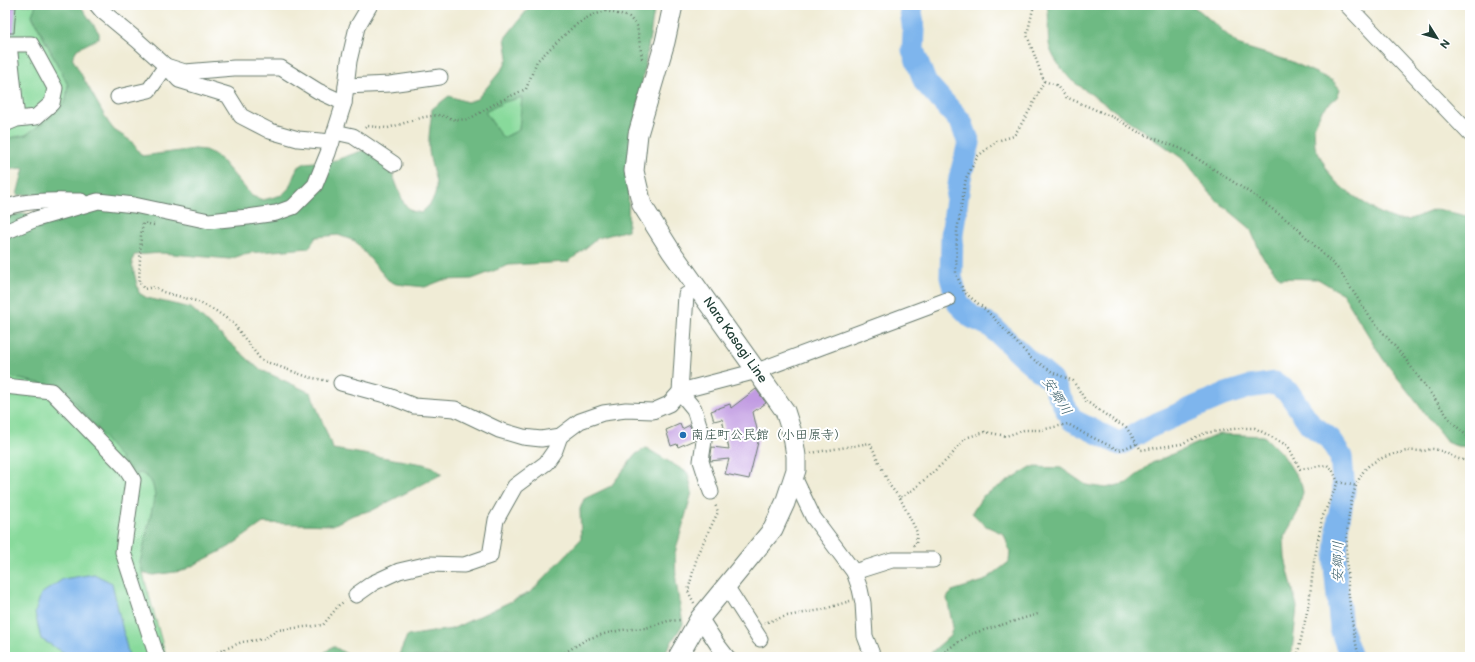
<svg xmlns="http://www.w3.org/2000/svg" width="1475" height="662" viewBox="0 0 1475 662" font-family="'Balsamiq Sans','Klee One',sans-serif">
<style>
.green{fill:#88da9b;stroke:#548c68}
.forest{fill:#6eba83;stroke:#467c5c;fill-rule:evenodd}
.water{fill:#7eb5ed;stroke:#4e7990}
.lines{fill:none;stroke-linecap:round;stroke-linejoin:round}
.river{stroke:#7eb5ed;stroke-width:23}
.building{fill:#c19be2}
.minor-casing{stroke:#687a6d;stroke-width:17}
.major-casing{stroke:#687a6d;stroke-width:21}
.path{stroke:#687a6d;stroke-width:2.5;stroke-dasharray:1 3;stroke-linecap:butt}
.minor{stroke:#fff;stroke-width:15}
.major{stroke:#fff;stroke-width:19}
.poi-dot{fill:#1f6fb2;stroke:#fff;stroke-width:1.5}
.labels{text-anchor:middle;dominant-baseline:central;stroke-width:4;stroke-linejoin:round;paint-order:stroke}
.street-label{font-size:13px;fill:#1f3d34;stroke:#fff}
.poi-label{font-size:13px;fill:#1f3d34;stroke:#fff;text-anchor:start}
.water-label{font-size:14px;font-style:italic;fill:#3c616c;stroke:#fff}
</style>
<rect width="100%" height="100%" fill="#fff"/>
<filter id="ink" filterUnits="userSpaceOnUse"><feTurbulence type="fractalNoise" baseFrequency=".025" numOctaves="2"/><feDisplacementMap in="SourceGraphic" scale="8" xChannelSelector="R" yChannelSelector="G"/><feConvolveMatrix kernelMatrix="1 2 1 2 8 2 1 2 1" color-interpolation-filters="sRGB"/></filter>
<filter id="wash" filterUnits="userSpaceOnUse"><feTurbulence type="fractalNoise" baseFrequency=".012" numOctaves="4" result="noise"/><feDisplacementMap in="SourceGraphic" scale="16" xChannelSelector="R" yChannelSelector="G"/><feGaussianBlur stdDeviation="0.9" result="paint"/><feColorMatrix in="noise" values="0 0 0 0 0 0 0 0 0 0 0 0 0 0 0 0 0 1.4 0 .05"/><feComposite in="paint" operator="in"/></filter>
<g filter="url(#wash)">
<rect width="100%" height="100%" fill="#f0ecd6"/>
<g class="green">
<path d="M5 5H36L32 16 68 85 66 101 44 122 26 135 5 139Z"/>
<path d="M522 97 519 130 503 138 485 112 504 102Z"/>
<path d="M5 376 58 387 74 401 141 473C152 479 153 483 155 496L140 563 166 657H5Z"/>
</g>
<g class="forest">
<path d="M36 5H80L99 33V38L77 49 72 58 108 122 114 130 131 141 142 156 195 149 205 150 214 154 222 161 252 196 263 200 282 195 289 188 297 168 305 163 336 160 381 144 404 204 412 211 421 213C448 191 431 176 429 150 428 137 431 122 432 109L449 96 467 102 477 99 504 67 508 57 505 38 531 5H655L629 162 628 230 598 238 568 262 509 265 472 279 443 280 425 287 396 284 388 280 355 241 338 235 316 237 309 248 248 253 230 259 161 253 134 255 132 264 139 293 147 298 191 308 259 369 311 393 333 449 423 464 433 467 442 474 373 510 353 515 333 525 263 523 229 547 182 571 153 575 143 573 140 563 155 496C153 483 152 479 141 473L134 475 74 401 58 387 5 376V217L24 213 45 221 59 194 17 195 24 168 5 170V139L26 135 44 122 66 101 68 85 32 15ZM522 97 519 130 503 138 485 112 504 102Z"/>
<path d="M1047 5H1078L1088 8 1092 5H1190L1200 11 1240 46 1290 61 1333 81 1340 89 1337 97 1322 110 1314 127 1315 147 1330 175 1337 183 1345 190 1379 213 1398 220H1408L1437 209 1470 217V447L1457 446 1448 443 1383 359 1343 294 1318 279 1280 278 1262 256 1250 228 1214 198 1183 159 1071 80C1063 70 1050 56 1049 43 1047 30 1050 18 1047 5Z"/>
<path d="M1219 434 1264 436 1283 455 1301 483 1303 492 1298 512 1284 537 1285 558 1297 607 1292 651 1288 657H926L950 636 953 627 947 598 952 591 984 581 1009 562 1010 552 1004 534 986 526 972 513 983 496 1031 467 1061 468 1086 485 1106 488 1127 483 1152 463Z"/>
<path d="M646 448 688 473 692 492 675 553 676 582 683 624 662 657H398L407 636 452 629 531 592 581 539 580 509 584 499 611 486 636 454Z"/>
<path d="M333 646 350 656V657H319Z"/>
</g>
<path class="water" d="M94 574 112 583 129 657 70 656 41 639 35 613 41 594 63 579Z"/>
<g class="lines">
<path class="river" d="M910 5 914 31 913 50 925 82 961 122 969 143 960 178 952 235 951 277 958 303 972 317 991 326 1024 357 1051 380 1072 420 1120 444 1147 428 1223 395 1249 387 1275 383 1289 393 1310 424 1330 439 1341 457 1344 490 1339 518 1335 566 1341 629 1351 657"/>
</g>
<g id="blocks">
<g class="building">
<path d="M5 7H16L14 33H5Z"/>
<path d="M756 389 766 403 753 412 759 438 749 479 725 474 729 459 710 461 712 447 729 449 722 419 714 421 711 411 730 404 731 408Z"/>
<path d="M680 424 682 429 690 425 694 440 678 447 677 444 671 446 666 430Z"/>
</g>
</g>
</g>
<g filter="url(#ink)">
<use href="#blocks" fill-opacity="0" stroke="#687a6d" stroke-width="1"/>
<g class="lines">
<g class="minor-casing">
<g id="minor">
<path d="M97 5 102 11 137 40 166 66 185 72 234 68H281L318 91 344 103"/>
<path d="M1347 5 1470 134"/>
<path d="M346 86 390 84 440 77"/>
<path d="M118 97 149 90 166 66 179 80 228 95 241 116 270 131 298 139 332 142"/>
<path d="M5 124 17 119 9 44H31L55 88 52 103 36 117 17 119"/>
<path d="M335 132 353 136 394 164"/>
<path d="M5 208C26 199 58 201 81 201"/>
<path d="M5 232 36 219 98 201 134 205 209 221 248 217 276 213 293 207 315 185 328 153 344 103 349 61 357 27 370 5"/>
<path d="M698 288 686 295 680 392 694 409 704 441 701 461 711 492"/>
<path d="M341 383 389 396 414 406 455 409 499 430 523 437 541 439 560 436 580 421 603 413 626 410 653 411 669 404 680 392 688 389 757 371 947 300"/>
<path d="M5 386 51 391 124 466 133 480 123 552 157 657"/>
<path d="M794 477 813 517 854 572 860 589 863 603 865 636 873 657"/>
<path d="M854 572 892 560H933"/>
<path d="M726 586 760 639"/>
<path d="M356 595 373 583 399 571 429 564 464 565 490 556 496 520 515 486 546 463 555 450 560 436"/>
<path d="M700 618 717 644 727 657"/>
</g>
</g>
<g class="major-casing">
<path id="major" d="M673 5 665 42 638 134 634 171 642 205 671 251 785 411 793 436 796 456V470L785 503 773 529 700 618 678 657"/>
</g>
<g class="path">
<path d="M1032 5 1033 9 1027 35 1044 81 1056 85 1066 97 1117 119 1140 133 1184 150 1255 196 1296 227 1339 270 1369 316 1403 356 1451 421 1470 439"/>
<path d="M1044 81 1031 108 1014 136 997 141 978 156 966 178 957 231 956 274 964 292 986 310 1031 358 1054 373 1073 381 1086 401 1116 422 1126 427 1141 450 1181 444 1205 433 1241 428H1255L1288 446 1300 469 1327 465 1332 469 1338 482 1322 518 1314 562 1309 603 1297 657"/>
<path d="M365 128 367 126 388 128 424 117 440 115 456 120 469 119 500 101 526 89 537 61 574 26 590 16 606 11 629 17 637 26 642 58 645 59"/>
<path d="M154 225 143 223 141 235 139 282 144 289 155 287 163 292 196 301 216 311 233 323 261 360 308 377 328 381"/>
<path d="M811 453 870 443 890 486 900 498 914 489 950 457 965 438 985 432 1006 436 1024 430H1041L1068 424 1085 434 1119 450 1136 444"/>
<path d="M1338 482 1357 486"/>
<path d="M900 498 917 532 916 544 912 546"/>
<path d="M694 603 688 591 698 553 718 512 715 504"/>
<path d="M764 623 787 616 821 610 850 601"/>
<path d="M206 657 242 642 264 639 277 630 323 625 339 605 345 601"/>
<path d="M558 657 587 639 604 634 621 630 646 628 668 621 681 620"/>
<path d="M939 657 948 649 971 634 1038 614"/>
<path d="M1359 657C1348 612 1336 513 1363 472 1371 460 1389 455 1403 452 1409 450 1417 451 1424 451 1427 450 1430 449 1433 449 1446 450 1456 462 1470 460"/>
</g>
<use href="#minor" class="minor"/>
<use href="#major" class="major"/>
</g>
</g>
<circle class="poi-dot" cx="683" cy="435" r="4"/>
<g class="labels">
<g class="street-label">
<text transform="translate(735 340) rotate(55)">Nara Kasagi Line</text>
</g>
<g class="poi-label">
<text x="691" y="435">南庄町公民館（小田原寺）</text>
</g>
<g class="water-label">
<text transform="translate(1057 396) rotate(58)">安郷川</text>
<text transform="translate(1338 562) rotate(-89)">安郷川</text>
</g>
</g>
<rect width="1475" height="662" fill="none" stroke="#fff" stroke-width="20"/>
<g transform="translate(1437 38) rotate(127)" stroke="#ffffff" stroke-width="3" paint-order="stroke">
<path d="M0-3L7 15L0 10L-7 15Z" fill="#1f3d34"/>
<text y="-6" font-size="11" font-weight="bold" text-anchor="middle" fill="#1f3d34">N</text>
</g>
</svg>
